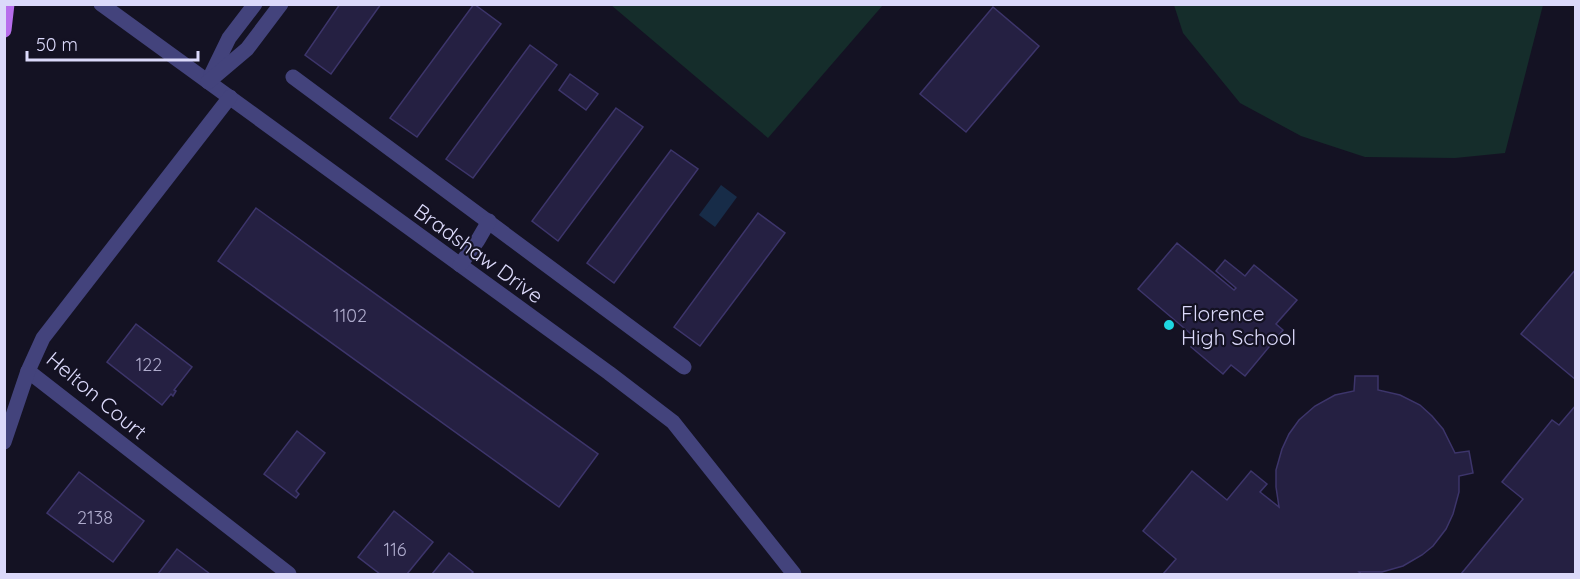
<svg xmlns="http://www.w3.org/2000/svg" width="1580" height="579" viewBox="0 0 1580 579" font-family="Quicksand,sans-serif">
<style>
.green{fill:#152d2b}
.water{fill:#172c48}
.building{fill:#252042;stroke:#3d356b;stroke-width:1.5}
.lines{fill:none;stroke-linecap:round;stroke-linejoin:round}
.minor{stroke:#43437c;stroke-width:15}
.major{stroke:#b76eec;stroke-width:15}
.poi-dot{fill:#1ed7e1;stroke:#141223;stroke-width:2}
.labels{text-anchor:middle;dominant-baseline:central;stroke-width:4.5;stroke-linejoin:round;paint-order:stroke}
.number-label{font-size:18px;fill:#aeabcc}
.street-label{font-size:21px;fill:#dbd9fa;stroke:#141223}
.poi-label{font-size:21px;fill:#dbd9fa;stroke:#141223;text-anchor:start}
</style>
<rect width="100%" height="100%" fill="#141223"/>
<g class="green">
<path d="M611 5H883L768 138Z"/>
<path d="M1174 5V4L1543 5 1505 153 1455 158 1365 157 1301 136 1240 103 1183 33Z"/>
</g>
<path class="water" d="M721 185 737 197 715 227 699 215Z"/>
<g class="building">
<path d="M340 4H381L331 74 305 55Z"/>
<path d="M474 4 501 24 417 137 390 118Z"/>
<path d="M993 7 1039 46 966 132 920 94Z"/>
<path d="M530 45 557 65 473 178 446 159Z"/>
<path d="M570 74 598 94 586 110 559 90Z"/>
<path d="M616 108 643 127 558 241 532 221Z"/>
<path d="M671 150 698 169 614 283 587 263Z"/>
<path d="M256 208 598 454 559 507 218 261Z"/>
<path d="M758 213 785 233 700 346 674 327Z"/>
<path d="M1177 243 1234 290 1236 288 1216 271 1225 260 1245 276 1254 265 1297 300 1276 324 1283 330 1245 376 1231 365 1223 374 1191 347 1197 339 1138 289Z"/>
<path d="M1576 269V380L1521 334Z"/>
<path d="M136 324 192 367 174 390 176 391 173 396 171 394 162 405 107 362Z"/>
<path d="M1355 376H1378V390L1400 395 1420 405 1432 416 1443 429 1455 453 1469 451 1473 473 1459 476V492L1453 514 1446 529 1433 546 1422 555 1403 566 1382 572H1359L1361 574H1163L1176 559 1143 531 1192 471 1227 500 1251 471 1267 484 1260 492 1279 507 1276 487V470L1282 449 1289 434 1299 420 1315 406 1335 395 1354 391Z"/>
<path d="M1576 405V574H1461L1523 499 1502 482 1552 420 1559 425Z"/>
<path d="M297 431 325 453 296 491 299 494 296 498 264 474Z"/>
<path d="M79 472 144 521 113 562 47 513Z"/>
<path d="M394 511 433 542 407 574H380L358 557Z"/>
<path d="M177 549 210 574H158Z"/>
<path d="M449 553 473 572 471 574H432Z"/>
</g>
<g class="lines">
<g class="minor">
<path d="M101 4 609 373 673 422 794 574"/>
<path d="M211 75 229 38 255 4"/>
<path d="M293 77 684 367"/>
<path d="M208 82 247 49 281 4"/>
<path d="M460 265 478 240 489 221"/>
<path d="M28 371 289 574"/>
<path d="M4 442 28 371 43 338 230 97"/>
</g>
<path class="major" d="M4 30 7 4"/>
</g>
<circle class="poi-dot" cx="1169" cy="325" r="6"/>
<g class="labels">
<g class="number-label">
<text x="350" y="315">1102</text>
<text x="149" y="364">122</text>
<text x="95" y="517">2138</text>
<text x="395" y="549">116</text>
</g>
<g class="street-label">
<text transform="translate(479 253) rotate(36)">Bradshaw Drive</text>
<text transform="translate(97 395) rotate(40)">Helton Court</text>
</g>
<g class="poi-label">
<text x="1181" y="313">Florence<tspan x="1181" dy="24">High School</tspan></text>
</g>
</g>
<rect width="1580" height="579" fill="none" stroke="#dbd9fa" stroke-width="12"/>
<path d="M27 51v9h171v-9" fill="none" stroke="#dbd9fa" stroke-width="3"/>
<text x="36" y="51" font-size="18" fill="#dbd9fa" stroke="#141223" stroke-width="4.5" paint-order="stroke">50 m</text>
</svg>
